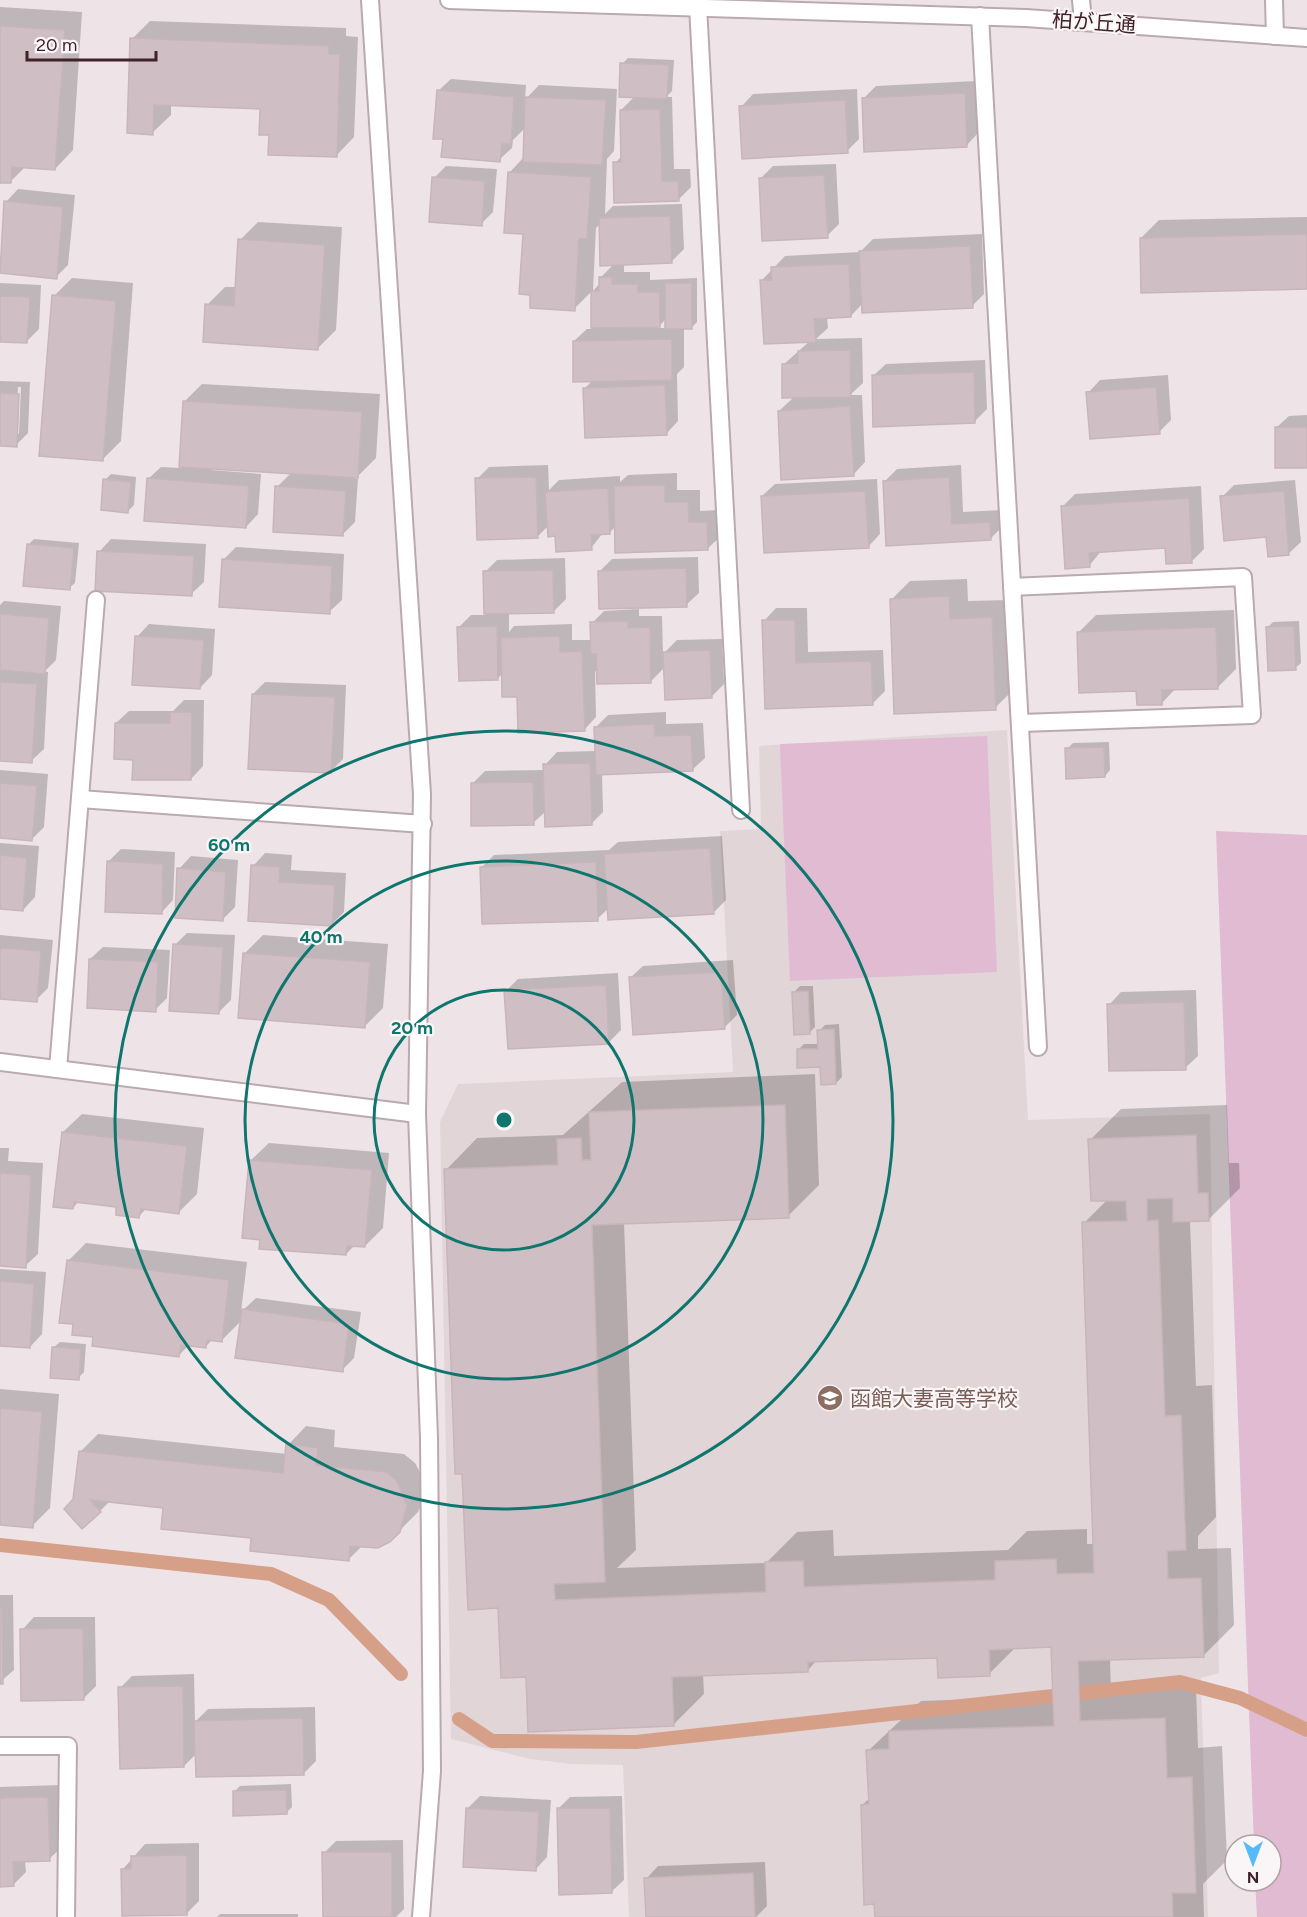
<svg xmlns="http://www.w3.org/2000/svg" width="1307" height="1917" viewBox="0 0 1307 1917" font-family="Figtree,'Noto Sans JP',sans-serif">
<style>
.built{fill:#e2d5d8}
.green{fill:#e0bbd1}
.shadow{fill:#0003;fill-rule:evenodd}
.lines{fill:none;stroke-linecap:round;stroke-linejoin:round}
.stream{stroke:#d6a088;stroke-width:14}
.building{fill:#cfbfc4;stroke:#c8b5ba;stroke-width:1.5}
.minor-casing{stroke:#baaaad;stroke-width:20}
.tertiary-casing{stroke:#baaaad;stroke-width:20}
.minor{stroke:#fff;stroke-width:16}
.tertiary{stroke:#fff;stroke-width:16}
.ring{fill:none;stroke:#0f766e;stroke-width:3}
.labels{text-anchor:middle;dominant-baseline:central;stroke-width:4.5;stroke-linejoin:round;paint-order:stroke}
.street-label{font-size:21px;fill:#412226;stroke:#faf5f7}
.education-label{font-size:21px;fill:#785e54;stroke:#faf5f7;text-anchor:start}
.centre{fill:#0f766e;stroke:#faf5f7;stroke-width:3}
.ring-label{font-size:18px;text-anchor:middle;font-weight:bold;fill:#0f766e;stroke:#faf5f7;stroke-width:4.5;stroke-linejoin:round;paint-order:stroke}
</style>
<rect width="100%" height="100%" fill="#eee4e7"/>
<path class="built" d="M1007 730 1028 1120 1210 1114 1219 1673 1201 1678 1208 1917H629L623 1765 571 1764 530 1759 451 1739 440 1122 458 1084 733 1072 720 831 761 829 759 746Z"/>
<g class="green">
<path d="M987 736 997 972 790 981 780 744Z"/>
<path d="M1216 831 1307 835V1917H1257L1255 1881H1271V1845H1254Z"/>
</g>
<g class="shadow">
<path d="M0 7 82 12 73 150 55 169 25 167 10 182 0 181Z"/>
<path d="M150 21 346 28V36L358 37 354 137 336 156 270 133 261 108 171 104V115L152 133 132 39Z"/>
<path d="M628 58 674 60 672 91 666 97H672L674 169H690L691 187 678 200 615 163 623 155 621 110 635 96 622 64Z"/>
<path d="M451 79 526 85 525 100 539 85 617 89 614 151 607 159 605 214 613 206 682 204 684 249 671 262 624 264V272H650V280L697 278V322L691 328H684V367L677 374 678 421 666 434 585 388 593 380 574 341 587 329H592V291L574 309 524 232 510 172 524 157 526 127 513 140 512 148 499 160 445 138 438 91ZM600 224 614 264 600 278V283L593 291 596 228ZM667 318V328H657Z"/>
<path d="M976 81 978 133 966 146 863 99 876 86Z"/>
<path d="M857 89 859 139 847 151 741 107 753 94Z"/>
<path d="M836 164 839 224 827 236 760 179 773 166Z"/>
<path d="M446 166 497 169 493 212 481 224 434 178Z"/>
<path d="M18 189 75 195 68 265 56 277 0 272 6 202Z"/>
<path d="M1307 217V288L1141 238 1159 220Z"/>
<path d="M258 222 342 227 336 330 317 349 207 305 225 287H236L240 240Z"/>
<path d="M982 234 984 294 972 306 863 303 851 316 827 317 828 328 816 339 862 338 863 383 850 395H862L865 462 853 475 779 411 794 397 783 365 811 340 761 281 785 256 860 252 873 239Z"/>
<path d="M72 278 133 283 121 441 102 460 54 296Z"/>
<path d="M0 283 41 285 39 329 27 341 0 340Z"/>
<path d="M985 360 987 409 975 421 873 376 886 364Z"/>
<path d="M1168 375 1171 420 1159 432 1088 393 1100 380Z"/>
<path d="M0 381 30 382 28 433 16 445H0ZM18 387H21L19 434H16Z"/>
<path d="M202 384 380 394 376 458 355 479H358L355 522 343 534 277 487 292 472 211 467V470L261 474 258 514 246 527 148 479 161 467 180 468 184 402Z"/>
<path d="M1307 415V466L1276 428 1289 416Z"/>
<path d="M548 465 549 490 559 480 620 476V482L628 475 677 473V490H700V511L719 510 720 537 707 549 616 526 610 532 603 533 591 548 556 534 549 525 537 537 477 479 489 467Z"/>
<path d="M961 465 963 512 1002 510 1003 526 990 539 888 545 884 482 897 469Z"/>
<path d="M111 474 136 477 134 505 128 511 105 480Z"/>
<path d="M877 479 880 534 868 547 762 496 775 484Z"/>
<path d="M1295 480 1301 542 1288 554 1222 497 1234 485Z"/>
<path d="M1201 486 1204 549 1192 561 1166 546 1102 550 1089 566 1063 506 1075 494Z"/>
<path d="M34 539 79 543 75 583 69 588 28 545Z"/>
<path d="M111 539 206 544 204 582 191 594 99 552Z"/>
<path d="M236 547 344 554 342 600 329 612 223 560Z"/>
<path d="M698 557 699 593 686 605 600 571 612 559Z"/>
<path d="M565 558 566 599 553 612H509V632L514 626 572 624V640H592V623L604 611 639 609V616H662L663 654 677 640 722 639 724 684 711 697 665 667 651 681 595 671 596 717 584 730 519 695 503 673 497 679 459 627 471 615H486L485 572 497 560Z"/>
<path d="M967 579 968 601 1010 600 1013 690 995 708 892 599 910 581Z"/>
<path d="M4 601 61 606 56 660 44 672H48L44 749 31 761 0 760V605Z"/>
<path d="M776 608H807L808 652 883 650 885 691 872 704 767 707 764 621Z"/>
<path d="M1234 610 1236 669 1218 687 1176 688 1162 703 1138 689 1078 633 1096 615Z"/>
<path d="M1299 621 1301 663 1295 668 1267 628 1273 622Z"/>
<path d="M149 624 215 629 212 675 200 688 137 637Z"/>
<path d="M265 682 346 685 343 759 331 771 253 694Z"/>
<path d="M184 700H204L203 766 191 779 135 759 116 723 129 711H173Z"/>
<path d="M666 712V724L703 723 705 758 692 770 602 773 603 812 591 824 546 811 533 823 472 784 485 771 545 770V765L557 752 597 751 596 727 608 715Z"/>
<path d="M1109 742 1110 770 1105 776 1067 749 1073 743Z"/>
<path d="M0 770 48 774 44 827 32 839 0 836Z"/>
<path d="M722 836 726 900 713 913 609 908 597 919 482 867 494 855 609 850 618 842Z"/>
<path d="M0 843 39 846 35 897 23 910 0 908Z"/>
<path d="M121 849 175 852 173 900 161 913 109 861Z"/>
<path d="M265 853 292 855 291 870 346 873 344 912 332 924 253 866Z"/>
<path d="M191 856 238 860 235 907 222 920 179 869Z"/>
<path d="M187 933 235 935 231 1000 218 1013 175 945Z"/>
<path d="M0 935 53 940 48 988 36 1000 0 997Z"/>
<path d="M263 935 388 944 383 1008 365 1026 244 954Z"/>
<path d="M103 947 170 950 167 998 155 1010 90 959Z"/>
<path d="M733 960 737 1015 725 1027 630 978 643 966Z"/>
<path d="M618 973 621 1030 609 1042 506 991 518 979Z"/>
<path d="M800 986H813L815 1027 809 1033 794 992Z"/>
<path d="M1196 990 1198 1056 1185 1068 1109 1005 1121 992Z"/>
<path d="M839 1024 842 1077 836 1083 822 1066 798 1050 804 1044H820L819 1031 825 1025Z"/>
<path d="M815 1074 819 1185 788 1216 624 1222 636 1550 617 1568 766 1563 797 1532 833 1530 834 1556 1008 1550 1027 1531 1087 1529V1544H1095L1084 1223 1107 1200 1090 1140 1121 1109 1227 1105 1229 1163H1239L1240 1188 1209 1219 1190 1220 1196 1386 1212 1385 1216 1517 1198 1536V1549L1231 1548 1234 1625 1203 1656 1110 1659 1111 1691 1196 1687 1198 1748 1222 1746 1227 1860 1203 1884 1204 1917H876L862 1805 870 1798 868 1751 921 1701 1054 1696 1052 1646 1016 1647 989 1674 938 1656 817 1660 808 1670 703 1674 704 1694 673 1725 527 1675 499 1607 464 1472 446 1170 477 1138 563 1135 622 1082Z"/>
<path d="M82 1114 204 1128 197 1194 179 1212 147 1208 139 1216 118 1206 79 1201 73 1208 63 1132Z"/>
<path d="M269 1143 389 1153 383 1228 365 1246 355 1245 346 1254 261 1238 250 1161Z"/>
<path d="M0 1148H9L8 1161 43 1163 38 1254 25 1266 0 1265Z"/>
<path d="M86 1243 247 1262 241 1312 256 1298 361 1312 354 1358 342 1370 242 1320 221 1341 212 1340 205 1347 189 1345 179 1355 94 1335 74 1323 68 1261Z"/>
<path d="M0 1269 46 1272 42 1334 30 1347 0 1345Z"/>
<path d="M60 1342 86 1344 84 1372 78 1378 54 1347Z"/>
<path d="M0 1389 59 1394 50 1508 32 1526 0 1523Z"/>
<path d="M306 1426 335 1430 334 1447 404 1454 415 1463 421 1474 423 1500 418 1512 389 1541 363 1545 348 1560 253 1537 164 1507 110 1501 100 1511 75 1499 80 1452 98 1434 287 1454 288 1445Z"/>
<path d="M0 1595H13L14 1670 0 1682Z"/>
<path d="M34 1617H95L96 1686 83 1699 22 1630Z"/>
<path d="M194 1674 195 1722 208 1709 315 1707 316 1761 303 1774 197 1753 184 1766 120 1688 132 1676Z"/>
<path d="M291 1784 292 1807 286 1813 234 1792 240 1786Z"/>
<path d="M60 1785 62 1847 49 1859 25 1860 26 1872 13 1885H0V1787Z"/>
<path d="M480 1796 551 1800 547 1857 535 1870 468 1808Z"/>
<path d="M622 1796 624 1880 611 1892 558 1809 570 1797Z"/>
<path d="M403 1840 404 1909 396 1917H325L324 1853 336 1841Z"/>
<path d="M199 1843V1901L187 1913 123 1869 145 1844Z"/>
<path d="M765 1862 767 1906 756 1917H648L646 1879 658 1866Z"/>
<path d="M220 1914H298V1917H217Z"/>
</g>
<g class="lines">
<g class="stream">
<path d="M0 1545 271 1574 329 1600 401 1674"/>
<path d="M459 1719 492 1741 636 1742 1180 1682 1240 1698 1307 1730"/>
</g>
</g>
<g class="building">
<path d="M0 26 65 30 55 170 12 167 11 183H0Z"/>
<path d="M130 38 329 46V54H340L337 157 268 155 269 135H259L260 109 154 105 153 135 127 133Z"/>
<path d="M620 63 669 65 667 99 619 97Z"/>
<path d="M437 90 514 97 511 144H502L500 162 441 157 443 139H433Z"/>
<path d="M965 93 967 147 864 152 862 98Z"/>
<path d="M525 97 606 100 602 165 523 162Z"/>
<path d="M845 100 848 153 742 159 739 106Z"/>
<path d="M660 109 662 181H678L679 201 614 203 613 162H621L620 110Z"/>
<path d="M508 172 591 177 587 239H579L575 311 530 308V295L519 294 523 234 504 233Z"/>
<path d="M824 175 828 238 762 241 759 178Z"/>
<path d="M432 177 485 181 482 226 429 222Z"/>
<path d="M4 201 63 207 57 279 0 273Z"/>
<path d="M670 216 672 263 600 266 599 218Z"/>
<path d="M1307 234V289L1141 293 1140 238Z"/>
<path d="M238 239 325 245 318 350 203 342 205 304 234 306Z"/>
<path d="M970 246 973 308 862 313 859 251Z"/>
<path d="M849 264 851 317 814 319 816 342 764 344 760 280H772L771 267Z"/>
<path d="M599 277H612V284H638V292H660V327L591 328V291H599Z"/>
<rect x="665" y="283" width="27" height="46"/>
<path d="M52 295 116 301 103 461 39 456Z"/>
<path d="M0 296 30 297 27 343 0 342Z"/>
<path d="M672 339V380L573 382V341Z"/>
<path d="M850 350 851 397 782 398V364L798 363V351Z"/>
<path d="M974 372 975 423 873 427 872 375Z"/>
<path d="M665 385 667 435 585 438 583 388Z"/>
<path d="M1156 387 1160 434 1090 439 1086 392Z"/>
<path d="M0 393 19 394 17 447 0 446Z"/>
<path d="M183 401 362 412 358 478 179 467Z"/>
<path d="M850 406 854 476 781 480 778 411Z"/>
<rect x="1275" y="427" width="32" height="41"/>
<path d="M536 477 538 538 477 540 475 478Z"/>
<path d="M949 477 952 524 990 522 991 540 886 546 883 481Z"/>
<path d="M147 478 249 486 246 528 144 521Z"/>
<path d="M103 479 131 482 128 513 101 510Z"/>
<path d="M665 485V502H688L689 522H707L708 550 615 553 614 486Z"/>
<path d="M275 486 346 491 343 536 273 532Z"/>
<path d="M608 488 610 534 591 535 592 550 556 552 555 536 548 537 545 492Z"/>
<path d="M865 491 869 548 764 553 761 496Z"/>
<path d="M1284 491 1289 555 1268 557 1266 537 1224 541 1220 496Z"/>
<path d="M1189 498 1192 563 1166 564 1165 548 1089 553 1090 567 1065 569 1061 506Z"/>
<path d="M27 544 74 548 70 590 23 586Z"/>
<path d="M97 551 194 556 192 596 95 591Z"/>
<path d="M222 559 332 566 330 614 219 607Z"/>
<path d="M686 568 687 607 599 609 598 571Z"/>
<path d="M553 570 554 613 484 614 483 571Z"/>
<path d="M949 596 950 619 992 617 996 710 894 714 890 599Z"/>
<path d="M0 614 49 618 45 674 0 670Z"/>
<path d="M762 620H795L796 663 871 661 873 705 765 709Z"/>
<path d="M628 621V628L650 627 651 683 597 684 596 654H591L590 622Z"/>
<path d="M497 626 498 680 459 681 457 627Z"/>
<path d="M1294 626 1296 670 1268 671 1266 627Z"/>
<path d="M1216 627 1218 689 1162 690V705H1137L1136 691 1079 693 1077 632Z"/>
<path d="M135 636 204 640 200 689 132 685Z"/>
<path d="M560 636V652L582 651 585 731 518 733 517 697H502L501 638Z"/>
<path d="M710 650 712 698 665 700 663 652Z"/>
<path d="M0 682 37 684 32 763 0 761Z"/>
<path d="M252 694 335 697 331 773 248 769Z"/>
<path d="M170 712H192L191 780H132L133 760 114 759 115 723H170Z"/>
<path d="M654 724 655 736 691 735 693 771 596 775 594 727Z"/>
<path d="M1104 747 1105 777 1066 779 1065 748Z"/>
<path d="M590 763 592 825 545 827 543 764Z"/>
<path d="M533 782 534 825 471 826V783Z"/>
<path d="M0 783 37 786 32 841 0 838Z"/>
<path d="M710 848 714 914 608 920 604 854Z"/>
<path d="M0 855 27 858 23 911 0 909Z"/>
<path d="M107 861 163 864 162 914 105 912Z"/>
<path d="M596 862 598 921 482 924 480 867Z"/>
<path d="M251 865 280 867 279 882 335 885 332 926 248 921Z"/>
<path d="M177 868 226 872 223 921 175 918Z"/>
<path d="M173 944 223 947 219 1014 169 1011Z"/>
<path d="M0 948 41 951 37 1002 0 999Z"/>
<path d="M243 953 370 962 365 1028 238 1018Z"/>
<path d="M89 959 158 962 156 1012 87 1008Z"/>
<path d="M721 972 725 1029 633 1035 629 977Z"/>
<path d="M606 985 609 1044 508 1049 504 990Z"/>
<path d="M808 991 810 1034 794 1035 792 992Z"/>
<path d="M1184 1002 1186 1070 1109 1071 1107 1004Z"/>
<path d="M834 1029 836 1084 821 1085 820 1067 797 1068V1049H818L817 1030Z"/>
<path d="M785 1105 789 1218 592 1225 605 1582 554 1584 555 1600 766 1592 765 1562 803 1561 804 1587 995 1580V1561L1056 1559 1057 1574 1094 1573 1082 1222 1127 1221 1126 1201H1091L1088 1139 1196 1135 1198 1193H1208L1209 1221 1173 1222V1198L1147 1199V1221L1158 1220 1165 1416 1181 1415 1186 1550 1167 1551 1168 1579 1201 1578 1204 1657 1078 1661 1080 1721 1165 1718 1167 1778 1192 1777 1196 1893H1172L1173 1917H875L874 1904 864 1905 861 1805 869 1804 866 1750 889 1749V1731L1054 1726 1051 1647 989 1650 990 1676 938 1678 937 1658 808 1662V1672L672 1677 674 1726 528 1732 526 1677 501 1678 498 1608 468 1610 462 1474H455L444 1169 558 1165 557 1139 581 1138 582 1160H591L589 1112Z"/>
<path d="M62 1132 187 1146 179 1214 141 1209 139 1218 116 1215V1207L74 1202 73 1209 53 1207Z"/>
<path d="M249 1160 372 1170 365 1247 347 1246 346 1255 259 1249 260 1240 242 1238Z"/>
<path d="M0 1173 31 1175 26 1268 0 1266Z"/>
<path d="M67 1260 229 1280 222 1342 207 1340 206 1348 181 1345 179 1357 92 1346 93 1337 72 1335 73 1324 59 1323Z"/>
<path d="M0 1281 34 1284 30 1348 0 1346Z"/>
<path d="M242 1309 349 1324 343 1372 235 1358Z"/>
<path d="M52 1347 81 1349 79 1380 50 1378Z"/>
<path d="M0 1408 42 1412 33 1528 0 1525Z"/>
<path d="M286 1444 318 1448 316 1465 386 1472 397 1481 407 1506 400 1532 390 1542 378 1548 350 1546 349 1561 250 1551 251 1538 161 1529 163 1508 90 1500 101 1512 82 1529 64 1509 73 1499 79 1451 283 1473Z"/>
<path d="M0 1607H2L3 1684H0Z"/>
<path d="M83 1628 84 1700 21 1701 20 1629Z"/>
<path d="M183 1686 184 1767 120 1769 118 1687Z"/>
<path d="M303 1718 304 1775 196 1777 194 1721Z"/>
<path d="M286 1790 287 1814 233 1816V1791Z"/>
<path d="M48 1797 50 1861 13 1862 14 1886 0 1887V1798Z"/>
<path d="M466 1808 539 1812 536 1871 463 1867Z"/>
<path d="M557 1808H610L612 1893 559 1895Z"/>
<path d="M322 1852H392V1917H323Z"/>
<path d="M187 1855V1915L122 1916 121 1869H131V1856Z"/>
<path d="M753 1873 755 1917H646L644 1878Z"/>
</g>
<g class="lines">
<g class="minor-casing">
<g id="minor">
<path d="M1081 0 1083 21"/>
<path d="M1274 0 1275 36"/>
<path d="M698 6 741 810"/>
<path d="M980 16 1038 1047"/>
<path d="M1012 587 1243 577 1252 715 1021 723"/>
<path d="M80 799 423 824"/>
<path d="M0 1062 417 1114 429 1438 432 1771 421 1917"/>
<path d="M58 1069 96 600"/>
<path d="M0 1746H68L66 1917"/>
</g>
</g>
<g class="tertiary-casing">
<g id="tertiary">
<path d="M370 0 422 794 417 1114"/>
<path d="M449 0 1026 18 1307 38"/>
</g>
</g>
<use href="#minor" class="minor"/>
<use href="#tertiary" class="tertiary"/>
</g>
<g class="ring">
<circle cx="504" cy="1120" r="130"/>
<circle cx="504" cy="1120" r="259"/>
<circle cx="504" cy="1120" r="389"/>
</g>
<defs>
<g id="school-disc" transform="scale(1.35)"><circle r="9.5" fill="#8d6e63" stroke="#faf5f7"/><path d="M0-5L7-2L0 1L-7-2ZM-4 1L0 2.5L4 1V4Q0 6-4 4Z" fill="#fff"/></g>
</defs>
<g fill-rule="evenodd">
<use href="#school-disc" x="830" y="1398"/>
</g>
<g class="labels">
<g class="street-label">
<text transform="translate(1094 22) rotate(4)">柏が丘通</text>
</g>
<g class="education-label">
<text x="850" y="1398">函館大妻高等学校</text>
</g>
</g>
<circle cx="504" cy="1120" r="9" class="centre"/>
<g class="ring-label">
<text x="229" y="851">60 m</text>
<text x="321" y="943">40 m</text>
<text x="412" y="1034">20 m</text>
</g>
<g transform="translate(1253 1863) rotate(180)"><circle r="28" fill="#faf5f7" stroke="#b0a1a3" stroke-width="1.5"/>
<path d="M0-4.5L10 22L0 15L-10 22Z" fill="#55bafb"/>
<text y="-9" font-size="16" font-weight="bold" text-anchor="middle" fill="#412226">N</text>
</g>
<path d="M27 51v9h129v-9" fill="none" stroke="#412226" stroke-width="3"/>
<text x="36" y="51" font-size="18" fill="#412226" stroke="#faf5f7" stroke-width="4.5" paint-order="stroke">20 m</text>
</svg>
